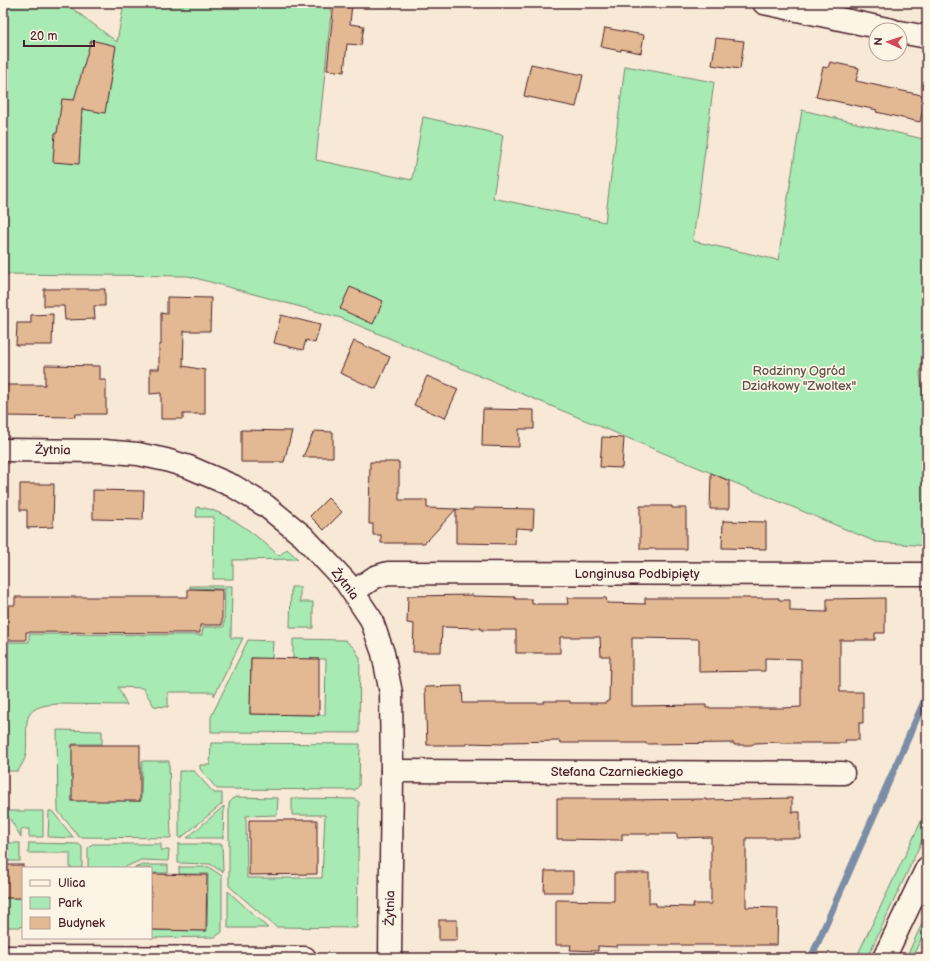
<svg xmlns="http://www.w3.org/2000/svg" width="930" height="961" viewBox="0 0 930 961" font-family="'Balsamiq Sans',sans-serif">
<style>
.green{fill:#a7eab3;stroke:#78846f}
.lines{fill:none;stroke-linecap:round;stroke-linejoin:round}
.stream{stroke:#7b8da8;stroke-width:7}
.building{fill:#e3b993;stroke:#4a1f2b;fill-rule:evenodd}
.minor-casing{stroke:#4a1f2b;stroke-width:25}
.secondary-casing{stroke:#4a1f2b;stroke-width:25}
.minor{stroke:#fcf5e5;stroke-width:22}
.secondary{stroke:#fcf5e5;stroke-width:22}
.labels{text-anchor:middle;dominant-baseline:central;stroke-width:3.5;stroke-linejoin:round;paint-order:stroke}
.park-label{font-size:13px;fill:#61524d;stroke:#fcf5e5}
.street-label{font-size:13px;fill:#4a1f2b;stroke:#fcf5e5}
</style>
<rect width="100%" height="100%" fill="#f7e9d5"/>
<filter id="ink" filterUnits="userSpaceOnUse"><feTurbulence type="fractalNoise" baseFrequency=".025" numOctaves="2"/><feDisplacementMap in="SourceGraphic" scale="8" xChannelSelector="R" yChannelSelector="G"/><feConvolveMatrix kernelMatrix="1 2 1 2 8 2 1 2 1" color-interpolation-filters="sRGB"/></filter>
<g filter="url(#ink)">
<g class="green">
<path d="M3 3H65L117 42 124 3H332L316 160 412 180 423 117 503 135 493 198 605 222 625 66 714 82 693 241 778 260 802 110 927 140V325L920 374 927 420V546L876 542 341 318 188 276 3 274Z"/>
<path d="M197 507C202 508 207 508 212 510 237 519 260 538 279 556L287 549 298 559 233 560V579H213L214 517H196Z"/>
<path d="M190 586H232L231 638H243L214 696V692H168V707L154 706 143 688 118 687 127 705 58 704C17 706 29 724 26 754 25 760 21 766 18 771H3V642H29V634L202 635 203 627H224L225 589 190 588Z"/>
<path d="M291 587H300V602H313V628H290Z"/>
<path d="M293 639 345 640 354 648 360 658 359 733 211 732V717L248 640 273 641 272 659 251 658 250 714 325 715 326 659H293Z"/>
<path d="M57 730 102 731V744H73V800L141 801 142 761H169L171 838 79 837 58 811Z"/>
<path d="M211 743 360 744 359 786 355 790 217 789 200 769V765H210Z"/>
<path d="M179 771H194L214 793H222V804L181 838H179Z"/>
<path d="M235 797 278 798 277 815 246 816 247 878H322L325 815H292V798L355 799 359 802 357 928 276 927 229 886V803Z"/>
<path d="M224 806 223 838H187Z"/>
<path d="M927 809V830L867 958H856Z"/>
<path d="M5 811H43V837H29V829H21V837Z"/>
<path d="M49 811H52L74 838 48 837Z"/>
<rect x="3" y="843" width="17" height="18"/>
<path d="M29 843 79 844 82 847V868H70V853H28Z"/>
<path d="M92 844H161V850H169L168 861 141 860 123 868H88V848Z"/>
<path d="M178 844H222L223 872 210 864 178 863Z"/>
<path d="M142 865H168V873H151V868H134Z"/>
<path d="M179 867H209L222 876V932L215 937 151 938V930L207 931 208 874H179Z"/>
<path d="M228 891 268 928H228Z"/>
<path d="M3 898H23V926L20 927H3Z"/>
<path d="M927 913V926L912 958H906Z"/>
</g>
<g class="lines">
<path class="stream" d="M811 958 927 695"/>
</g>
<g class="building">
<path d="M334 3H352L350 24 364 26 361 45 347 44 344 72 327 70Z"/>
<path d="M605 28 644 35 641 53 621 49V51L601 47Z"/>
<path d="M716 38 744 41 740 69 712 65Z"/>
<path d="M91 40 116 46 105 113 82 109 79 164 53 162 55 133H57L62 99 74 100Z"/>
<path d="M830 62 859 68 856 81 926 96 920 122 876 112 877 110 816 97 823 67 828 68Z"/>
<path d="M531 64 583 75 576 107 524 96Z"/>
<path d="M350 287 383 301 373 324 340 309Z"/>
<path d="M44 289H105V306H94L95 319 65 320 64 306H44Z"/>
<path d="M167 297 211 298 210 331H184L183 366 205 370V414H183V419H161V393L150 394V369H159V345H161V313L167 314Z"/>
<path d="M53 314 52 345H16L17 323H31V315Z"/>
<path d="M281 315 320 325 315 343 306 340 303 350 274 343Z"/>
<path d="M354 341 390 357 376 389 340 373Z"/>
<path d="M45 365 100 366V380H106V414H76L75 417 3 416V385H45Z"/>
<path d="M427 376 458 389 445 418 414 405Z"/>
<path d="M483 409 534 410V429H519V447L482 446Z"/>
<path d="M241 430 292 431 284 462H241Z"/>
<path d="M314 431 333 432V457H303Z"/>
<path d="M602 437 624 438 622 468 600 467Z"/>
<path d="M370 462H399V500H427V508L456 509 427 541 424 543H381V535H373V524H369Z"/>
<path d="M711 473 729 481V509H710Z"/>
<path d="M20 484H54L53 527 27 528V510H20Z"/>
<path d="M93 490 144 491 143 520 93 519Z"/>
<path d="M328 498 342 512 324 530 310 516Z"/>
<path d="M640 506H672V508H686V549H640Z"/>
<path d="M473 508 534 509 533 529 516 528 515 544 456 543V509L473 510Z"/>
<path d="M723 521 766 522V549L722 548Z"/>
<path d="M188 589 222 590V625H200V633L26 632V640H3V605H15V597H188Z"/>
<path d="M473 595V596L515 597V599H532V604H568L567 598H606L607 603 645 604V598H779V600H790V611L827 612V599L885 598V633H875V640H840V692H863V723H859V740H845L846 743H780V742L755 743 751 745H734V743L646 744V743H560V741L504 742V744L467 743V745H427L425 687 462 686 463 703H544V701H570V703H606L607 701H609L610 656H601L600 637H560V653H516V630H481V628L442 627 441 652H413L414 624 407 623 408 596ZM632 638 699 639V672L765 671V658L801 659V707L782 708H706V705L632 706Z"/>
<path d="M251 658 319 659V715L250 714Z"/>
<rect x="72" y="745" width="68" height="56"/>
<path d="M792 798V812H800V838H746V907L778 908 777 945H617V947L598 946V951L570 950 571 945H556V900L614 901V873H649V903H656V906L693 907V904H711V837L677 838V834H622V840L557 839V799H621V800L706 799V800Z"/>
<path d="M249 820H317V874L249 875Z"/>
<rect x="3" y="865" width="20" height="33"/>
<path d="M545 871H573V892H544Z"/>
<path d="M151 874 207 875 206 931 151 930Z"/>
<rect x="439" y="920" width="18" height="20"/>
</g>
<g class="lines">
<g class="minor-casing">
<g id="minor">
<path d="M764 3 892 30"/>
<path d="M900 32 927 37"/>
<path d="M3 450 103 451 138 454 166 460 189 467 233 486 266 506 303 536 346 582 371 619 383 653 391 693 392 771 390 958"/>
<path d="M353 592 375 577 388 573 927 574"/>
<path d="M392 771 843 773"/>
<path d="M3 957 305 958"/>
</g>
</g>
<g class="secondary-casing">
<path id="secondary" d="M884 958 927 868"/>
</g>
<use href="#minor" class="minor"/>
<use href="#secondary" class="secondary"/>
</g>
</g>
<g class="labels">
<g class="park-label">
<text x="799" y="371">Rodzinny Ogród<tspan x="799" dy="15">Działkowy "Zwoltex"</tspan></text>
</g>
<g class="street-label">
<text transform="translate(53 450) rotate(1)">Żytnia</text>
<text x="637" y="574">Longinusa Podbipięty</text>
<text transform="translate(345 584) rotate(52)">Żytnia</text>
<text x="617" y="772">Stefana Czarnieckiego</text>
<text transform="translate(390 908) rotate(-89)">Żytnia</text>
</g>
</g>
<rect width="930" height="961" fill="none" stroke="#fcf5e5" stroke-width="16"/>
<rect x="8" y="8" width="914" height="945" fill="none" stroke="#4a1f2b" stroke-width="1.5" filter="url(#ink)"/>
<rect x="22" y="867" width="130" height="72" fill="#fcf5e5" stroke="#b59f9b"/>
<rect x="30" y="880" width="20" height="6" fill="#fcf5e5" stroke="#b59f9b"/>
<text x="58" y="887" font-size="12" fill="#4a1f2b">Ulica</text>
<rect x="30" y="897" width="20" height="12" fill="#a7eab3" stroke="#b59f9b"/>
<text x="58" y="907" font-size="12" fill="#4a1f2b">Park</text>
<rect x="30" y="917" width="20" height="12" fill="#e3b993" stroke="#b59f9b"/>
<text x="58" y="927" font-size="12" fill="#4a1f2b">Budynek</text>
<g transform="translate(888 42) rotate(273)"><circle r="19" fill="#fcf5e5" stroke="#b59f9b"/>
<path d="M0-3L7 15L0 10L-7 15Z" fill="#d1495b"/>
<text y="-6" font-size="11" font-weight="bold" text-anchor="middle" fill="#4a1f2b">N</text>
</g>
<path d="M24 40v6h70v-6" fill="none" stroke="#4a1f2b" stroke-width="2"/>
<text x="30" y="40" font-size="12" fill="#4a1f2b" stroke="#fcf5e5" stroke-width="3" paint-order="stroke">20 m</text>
</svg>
